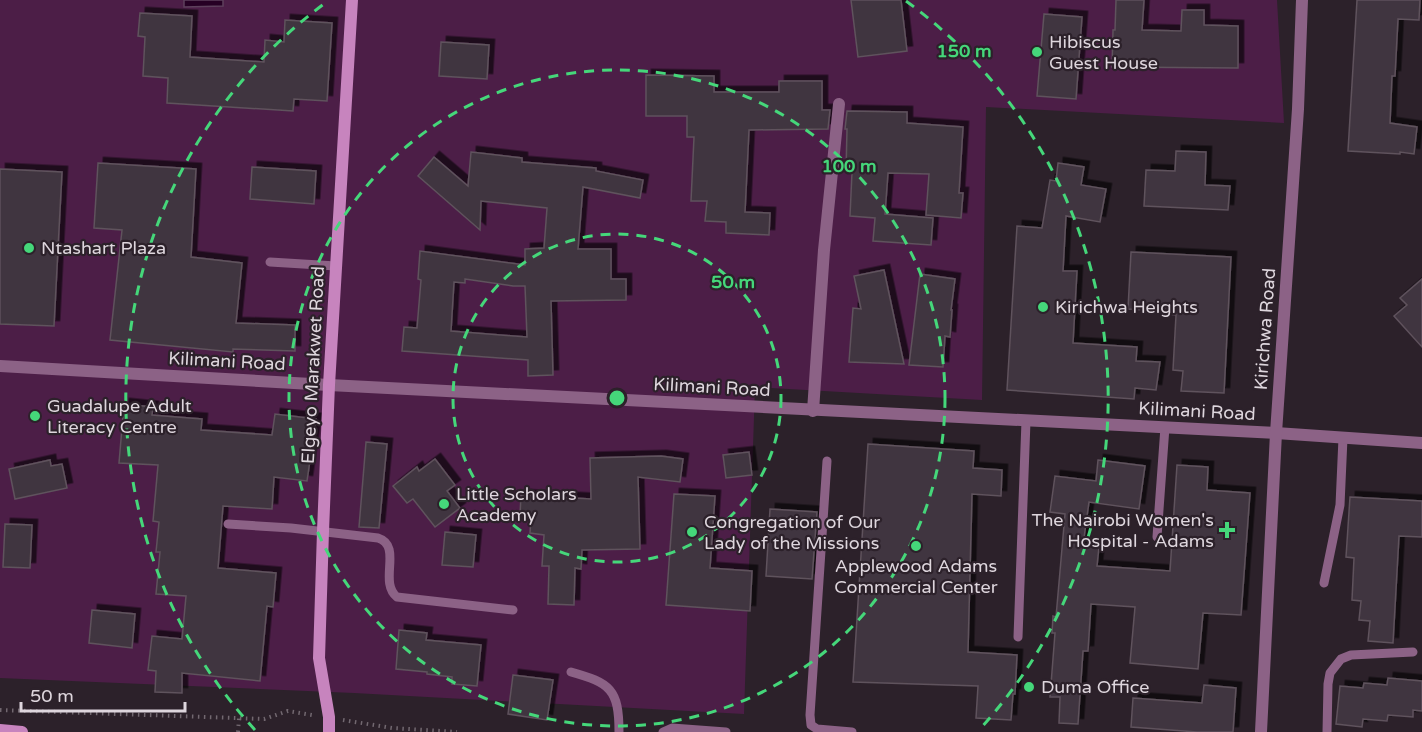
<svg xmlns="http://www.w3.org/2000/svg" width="1422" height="732" viewBox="0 0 1422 732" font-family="'Varela Round',sans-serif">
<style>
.green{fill:#4c1e47}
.water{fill:#260024;stroke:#5d405c;stroke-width:1.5}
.building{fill:#41363f;stroke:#5f525d;stroke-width:1.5;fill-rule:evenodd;filter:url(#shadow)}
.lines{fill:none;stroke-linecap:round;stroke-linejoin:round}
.path{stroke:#726870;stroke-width:4;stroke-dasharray:1.5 4.5;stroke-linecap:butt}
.lane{stroke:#8c6286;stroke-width:9}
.street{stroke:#8c6286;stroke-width:12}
.secondary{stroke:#c784be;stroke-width:12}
.ring{fill:none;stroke:#45d77a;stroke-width:3;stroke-dasharray:10 8}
.poi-dot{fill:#45d77a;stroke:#2c212a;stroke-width:2}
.labels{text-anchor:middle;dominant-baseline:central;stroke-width:4.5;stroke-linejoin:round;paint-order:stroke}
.poi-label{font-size:18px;fill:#ded6dd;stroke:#2c212a;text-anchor:start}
.street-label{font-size:18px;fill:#ded6dd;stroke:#2c212a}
.centre{fill:#45d77a;stroke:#2c212a;stroke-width:3}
.ring-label{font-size:18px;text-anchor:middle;font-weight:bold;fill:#45d77a;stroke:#2c212a;stroke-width:4.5;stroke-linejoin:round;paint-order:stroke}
</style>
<defs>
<filter id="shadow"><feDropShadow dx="5.5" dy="-5.5" stdDeviation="0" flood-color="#0009"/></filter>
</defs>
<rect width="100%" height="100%" fill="#2c212a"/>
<path class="green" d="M0 0H1277L1284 123 986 107 982 400 755 387 744 714 354 693 0 678Z"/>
<path class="water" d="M184 0H223V6L184 7Z"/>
<g class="building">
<path d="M851 0H901L907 51 858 57Z"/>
<path d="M1116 0H1144L1142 30 1181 31 1182 10H1204V25L1238 26V68L1112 67 1113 30H1115Z"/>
<path d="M1357 0H1420L1419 20 1398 19 1395 76H1392L1390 123 1417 127 1414 154 1400 152V154L1348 151Z"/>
<path d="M140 13 192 16 190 57 264 62 265 40 284 42 285 20 332 23 327 101 294 99 293 111 167 103 168 78 143 76 145 37 138 36Z"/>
<path d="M1044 14 1082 17 1076 99 1037 96Z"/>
<path d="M441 42 489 45 487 79 439 76Z"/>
<path d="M646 75 714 76V92H779V81H822V110H830L828 129 749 130 745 212 770 213 769 235 726 233V222L705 221 707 201H691L694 137H687V116H646Z"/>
<path d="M847 111 907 112V123L963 127 959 193H963L961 218 926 215 929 174 888 173 885 214 933 218 931 245 873 241 875 218 850 216 852 172H846L847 129H845Z"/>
<path d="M1176 151 1206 152 1205 185 1230 186 1228 210 1144 206 1146 170 1175 171Z"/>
<path d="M471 152 522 158V162L596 168V171L643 180 640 198 583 187 578 249H611V279H626V300L551 301 553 375 528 376V360L402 351 404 327 417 328 421 280 418 279 420 251 525 265V249L544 248 547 208 481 201 480 230 418 176 434 157 468 186ZM465 279 513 286H525L527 337 451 331 454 282 465 283Z"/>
<path d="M98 163 196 169 191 257 242 263 236 323 295 325V351L233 349V352L110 340 122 230 94 228Z"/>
<path d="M1058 163 1084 167 1081 185 1106 189 1100 222 1066 216 1063 271H1077L1073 343 1137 347 1136 361 1160 362 1156 390 1135 388 1134 399 1007 390 1017 226 1042 228 1050 180 1056 181Z"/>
<path d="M252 167 316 171 314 204 250 199Z"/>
<path d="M0 169 62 172 54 326 0 324Z"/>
<path d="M1131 252 1231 257 1224 393 1181 391 1183 371 1173 370 1176 315 1168 314V311L1128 309Z"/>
<path d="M884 270 904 364 849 362 853 308 861 309 854 276Z"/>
<path d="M920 274 955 279 951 310H952L950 337 945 336 943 367 909 365Z"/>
<path d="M1422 279V347L1394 316 1407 305 1400 298Z"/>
<path d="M124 404 153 407 152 415 202 419 201 430 272 435 275 414 316 419 307 481 274 477 272 509 223 506 218 568 276 573 273 607 267 606 260 681 182 673V693L155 692 156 671 148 670 152 636 182 639 186 596 156 594 160 552H156L159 522 153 521 158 465 119 463Z"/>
<path d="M366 442 387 444 379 528 359 527Z"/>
<path d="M868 444 974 451 973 468 1002 470 1001 496 972 494 968 652 1017 655 1015 694H1013L1011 720 976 718 978 686 853 682Z"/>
<path d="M749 452 752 475 726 478 723 455Z"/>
<path d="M661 456 683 459 680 482 638 477 640 549 582 550 581 569 575 568 574 605 548 604 549 566H542L544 535 530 533 531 516 520 515 521 495 591 499 590 458Z"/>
<path d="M435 459 455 485 447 491 460 508 435 527 413 499 407 503 393 486 417 467 419 471Z"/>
<path d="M50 460 51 466 62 464 67 488 15 499 9 469Z"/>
<path d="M1098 460 1145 466 1139 509 1089 502 1083 545 1099 547 1097 566 1170 571 1177 465 1208 467 1207 490 1250 493 1241 615 1203 613 1198 669 1130 663 1135 607 1091 604 1088 651H1083L1078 724 1059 723 1060 697H1050L1055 633H1052L1053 616 1056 617 1065 514 1050 512 1055 476 1096 481Z"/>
<path d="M674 494 715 496 710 568 752 571 750 611 666 605Z"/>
<path d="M1350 497 1422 501V537L1399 536 1393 643 1368 641 1370 621 1359 620 1361 601 1352 600 1354 558 1346 557Z"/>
<path d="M770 509 817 512 812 579 766 576Z"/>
<path d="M5 524 32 525 30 568 3 567Z"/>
<path d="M445 532 476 535 473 567 442 565Z"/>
<path d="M92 610 135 614 132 648 89 643Z"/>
<path d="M399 630 427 633 426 640 481 645 477 686 452 684V677L427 674V672L396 669Z"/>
<path d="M513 675 553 680 547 720 508 714Z"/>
<path d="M1388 678 1422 681V711L1413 710V717L1388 715 1387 721 1363 719 1362 727 1336 724 1340 686 1363 688 1364 683 1387 685Z"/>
<path d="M1204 685 1236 688 1233 732H1197L1131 727 1133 698 1202 703Z"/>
</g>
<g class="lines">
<g class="path">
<path d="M0 710 264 719 288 711 312 715"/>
<path d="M343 720 392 728 457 732"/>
<path d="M238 732 239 718"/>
</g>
<g class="lane">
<path d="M270 262 336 266"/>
<path d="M827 461 810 715 811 725 817 729 852 732"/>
<path d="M228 524 291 528 378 538C403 546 378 582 397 597L513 610"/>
<path d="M1157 537 1165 427"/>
<path d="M1324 583 1340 505 1343 438"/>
<path d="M1018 637 1026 421"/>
<path d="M571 672C610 683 619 689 619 732"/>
<path d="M663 732 672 728 726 732"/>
<path d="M1327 732 1328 684 1330 673 1341 659 1351 655 1413 652"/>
</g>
<g class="street">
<path d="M0 366 329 385 1276 433 1422 443"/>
<path d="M813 411 824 250 839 104"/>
<path d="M1261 732 1276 433 1298 109 1302 0"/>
</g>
<g class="secondary">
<path d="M0 730 22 732"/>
<path d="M329 732V717L319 658 323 531 329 385 352 0"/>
</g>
</g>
<g class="ring">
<circle cx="617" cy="398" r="164"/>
<circle cx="617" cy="398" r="328"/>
<path d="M255 730A491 491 0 0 1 328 1M906 1A491 491 0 0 1 979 730"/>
</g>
<g class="poi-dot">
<circle cx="1037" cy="52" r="6"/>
<circle cx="29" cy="248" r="6"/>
<circle cx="1043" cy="307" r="6"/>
<circle cx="35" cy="416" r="6"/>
<circle cx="444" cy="504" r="6"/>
<path d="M1224 521h6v6h6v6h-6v6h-6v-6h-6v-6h6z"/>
<circle cx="692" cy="532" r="6"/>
<circle cx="916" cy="546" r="6"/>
<circle cx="1029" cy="687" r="6"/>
</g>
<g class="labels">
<g class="poi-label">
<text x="1049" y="42">Hibiscus<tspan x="1049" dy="21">Guest House</tspan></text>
<text x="41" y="248">Ntashart Plaza</text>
<text x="1055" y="307">Kirichwa Heights</text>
<text x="47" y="406">Guadalupe Adult<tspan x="47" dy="21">Literacy Centre</tspan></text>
<text x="456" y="494">Little Scholars<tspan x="456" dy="21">Academy</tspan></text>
<text x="1214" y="520" text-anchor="end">The Nairobi Women's<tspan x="1214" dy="21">Hospital - Adams</tspan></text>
<text x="704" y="522">Congregation of Our<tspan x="704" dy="21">Lady of the Missions</tspan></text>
<text x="916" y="566" text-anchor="middle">Applewood Adams<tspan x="916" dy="21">Commercial Center</tspan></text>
<text x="1041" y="687">Duma Office</text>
</g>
<g class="street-label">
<text transform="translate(1265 329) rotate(-86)">Kirichwa Road</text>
<text transform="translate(227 361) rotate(3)">Kilimani Road</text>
<text transform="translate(313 365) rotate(-87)">Elgeyo Marakwet Road</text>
<text transform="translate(712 387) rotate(3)">Kilimani Road</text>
<text transform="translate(1197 411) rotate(3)">Kilimani Road</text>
</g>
</g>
<circle cx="617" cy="398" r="9" class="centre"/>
<g class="ring-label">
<text x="964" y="57">150 m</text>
<text x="849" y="172">100 m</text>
<text x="733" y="288">50 m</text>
</g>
<path d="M21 702v9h164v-9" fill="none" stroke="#ded6dd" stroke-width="3"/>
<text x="30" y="702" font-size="18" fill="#ded6dd" stroke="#2c212a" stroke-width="4.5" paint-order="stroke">50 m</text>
</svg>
